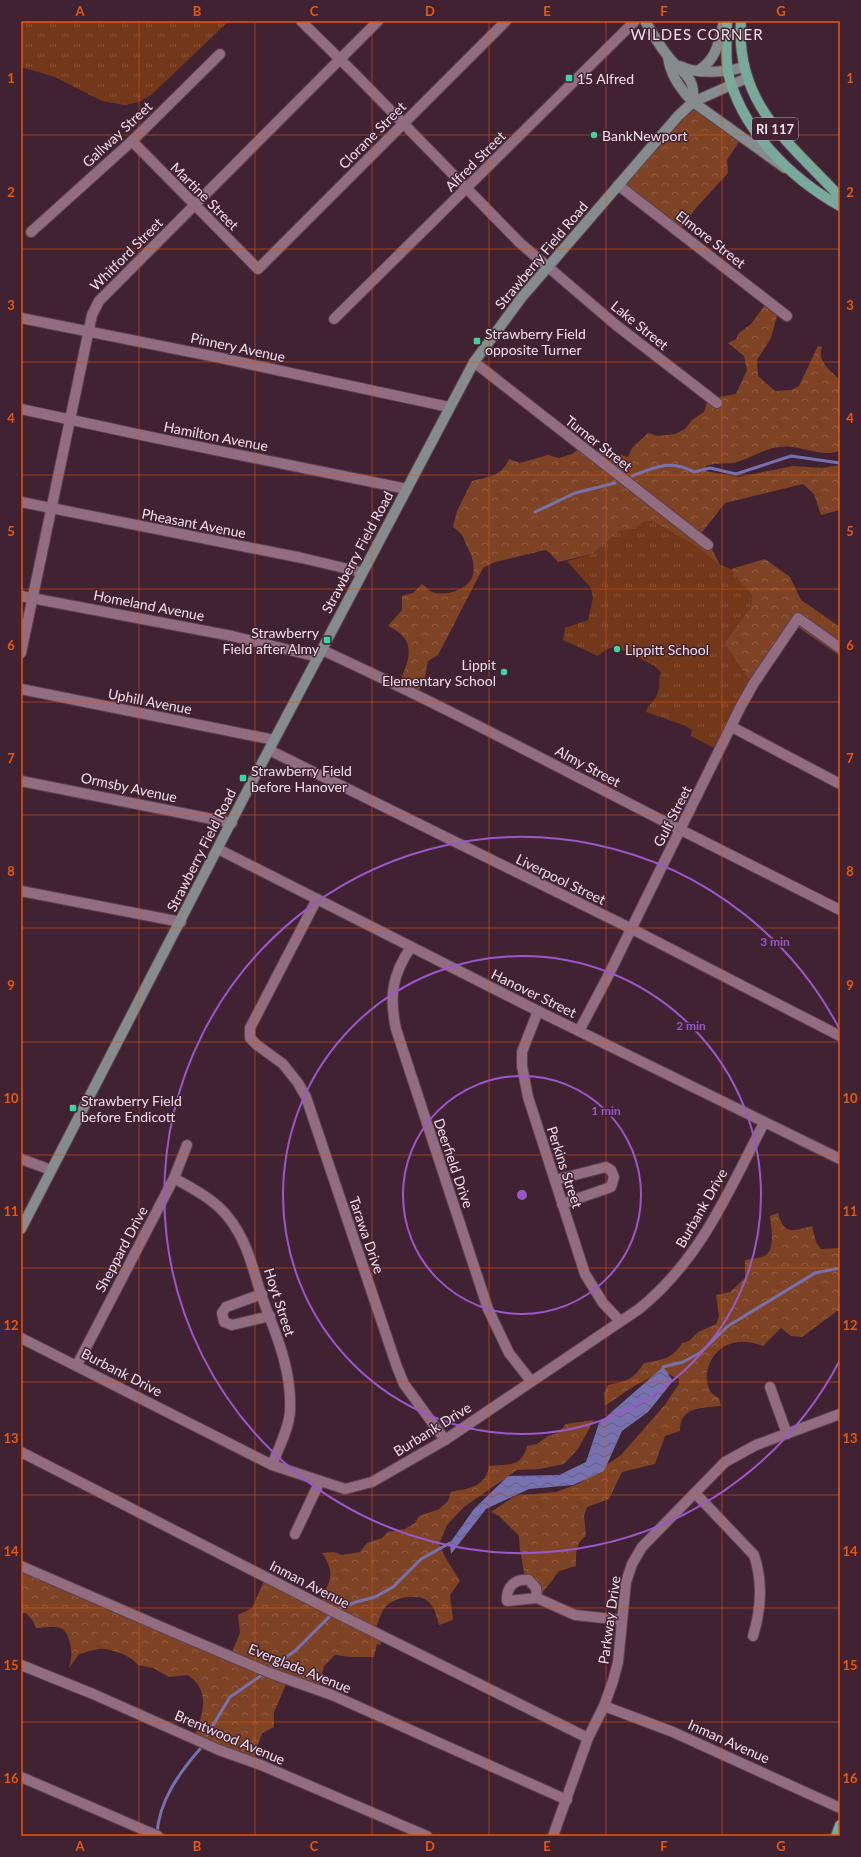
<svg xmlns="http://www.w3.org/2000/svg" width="861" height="1857" viewBox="0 0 861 1857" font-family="Lato,sans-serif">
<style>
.grass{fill:url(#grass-tufts)}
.forest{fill:url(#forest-crowns)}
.water{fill:url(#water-waves)}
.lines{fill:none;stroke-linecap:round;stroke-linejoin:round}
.stream{stroke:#7772af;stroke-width:3}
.street-casing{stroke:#5c4050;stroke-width:12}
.secondary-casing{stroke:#5c4050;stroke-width:12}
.primary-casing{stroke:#5c4050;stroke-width:12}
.street{stroke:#926c80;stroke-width:10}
.secondary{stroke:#868b8d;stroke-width:10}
.primary{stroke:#79a99a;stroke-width:10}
.grid{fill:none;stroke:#e8590c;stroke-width:1;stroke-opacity:0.55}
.ring{fill:none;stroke:#9958c9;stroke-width:2}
.poi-dot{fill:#3dd4a3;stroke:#412233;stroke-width:1.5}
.labels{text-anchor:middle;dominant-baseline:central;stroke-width:3;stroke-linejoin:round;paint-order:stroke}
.shield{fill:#412233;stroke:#bea6b2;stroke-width:1}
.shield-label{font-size:13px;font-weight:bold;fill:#f3dee8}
.poi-label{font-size:14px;fill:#f3dee8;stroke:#412233;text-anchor:start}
.street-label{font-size:14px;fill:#f3dee8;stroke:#412233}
.neighbourhood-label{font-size:15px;letter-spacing:1px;fill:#f3dee8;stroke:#412233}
.centre{fill:#9958c9;stroke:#412233;stroke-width:2}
.ring-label{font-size:12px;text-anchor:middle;font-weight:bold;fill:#9958c9;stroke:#412233;stroke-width:3;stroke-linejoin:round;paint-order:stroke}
.neatline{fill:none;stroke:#e8590c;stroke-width:1.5}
.grid-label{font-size:13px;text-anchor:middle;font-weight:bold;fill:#e8590c}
</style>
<defs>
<pattern id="grass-tufts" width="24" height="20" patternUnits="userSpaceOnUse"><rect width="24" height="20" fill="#723819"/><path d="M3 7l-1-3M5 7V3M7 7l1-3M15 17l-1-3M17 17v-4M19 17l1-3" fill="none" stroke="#87543a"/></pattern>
<pattern id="forest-crowns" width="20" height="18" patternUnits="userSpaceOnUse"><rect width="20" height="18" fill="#7e4324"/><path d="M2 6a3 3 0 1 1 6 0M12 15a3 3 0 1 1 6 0" fill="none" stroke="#915e44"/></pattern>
<pattern id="water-waves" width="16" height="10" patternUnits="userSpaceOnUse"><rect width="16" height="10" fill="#7772af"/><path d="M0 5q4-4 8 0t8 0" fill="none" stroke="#655f85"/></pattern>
</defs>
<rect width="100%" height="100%" fill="#412233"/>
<g class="grass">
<path d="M21 21H229L151 95 139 102 125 105 102 101 55 77 21 67Z"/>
<path d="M652 521 691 543 720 565 731 569 738 578 737 579 752 595 751 607 724 643 752 684 718 750 691 736 692 730 686 726 646 712C648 704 656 700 658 692 661 685 657 679 661 673L655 666 616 647 607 649 598 656 563 640 565 628 588 620 593 598 591 588 567 561 592 554 619 531 636 529 643 522Z"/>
</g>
<g class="forest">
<path d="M697 97 741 139 727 160 728 173 695 209 679 231 619 182Z"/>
<path d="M767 302 778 312 771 338 757 360 758 376 775 391 791 390 799 386 817 348 818 346 822 347C817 361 829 369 838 378L840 377V450C827 458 806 448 792 447 771 444 758 455 740 461 729 465 717 462 706 466L705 471 739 477 793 466 822 468 840 465V510L821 515 814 494 803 484 725 503 699 536 710 545 720 565 691 543 652 521 643 522 636 529 619 531 592 554 558 562 550 553 545 550 495 562 483 568 438 655 428 661 425 677 417 695 398 685C409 661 419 640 388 626L402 610V596L413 593 422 584C425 586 428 590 432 592 445 597 469 590 473 575 475 565 472 556 468 548 462 536 465 536 453 527L457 511 472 481C490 476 501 477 509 459L520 463 548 455 559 458 572 454 581 447 590 454 601 450 628 457 632 448 648 433 658 436 675 434 685 429 692 420 704 412 708 399 736 394 747 370 744 356 728 343 736 339 739 333 751 324Z"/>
<path d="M765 559 790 577 801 600 840 627V656L795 625 752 684 724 643 751 607 752 595 737 579 738 578 731 569Z"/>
<path d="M778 1213C784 1236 793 1231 812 1226L816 1242 821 1249 840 1248V1311H837L802 1337 791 1336 781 1328 763 1346C709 1325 693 1389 719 1398L721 1406C702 1408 680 1406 680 1431L665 1436 655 1464 622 1472 609 1499 587 1507 584 1516 586 1536C575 1543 576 1554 576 1566L559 1571 540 1596 527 1588 520 1550 519 1536 499 1516 491 1512 515 1496 556 1492 580 1483 621 1455 664 1406 679 1384V1379C676 1378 671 1375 667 1374 649 1373 620 1396 605 1406L604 1393 608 1385C627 1381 633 1380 644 1363 661 1360 673 1359 682 1343L689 1341 698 1332 716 1324 719 1316 716 1295 730 1292 745 1278V1260C751 1259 759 1258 764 1256 776 1251 771 1226 770 1216Z"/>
<path d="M594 1420 578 1449 564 1464 540 1469 517 1470 464 1507 447 1525 439 1544 445 1557 460 1581 450 1595 453 1620 439 1625C435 1608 430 1595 410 1597 402 1597 394 1600 387 1605 382 1609 378 1623 375 1630L383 1638 380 1645 377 1644 374 1657H351L335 1655 324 1666 318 1691 288 1680 274 1712V1727L262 1733 253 1760 195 1736C202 1714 212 1692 188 1675L169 1677 153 1668 138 1665C131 1656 115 1650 104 1649 96 1648 86 1653 79 1654L69 1668C72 1658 72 1653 70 1643 66 1622 53 1627 36 1628L33 1621 26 1613H21V1565L232 1652 240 1633 238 1615 252 1608 265 1579 321 1601C330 1581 336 1573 322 1553L334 1552 342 1555 360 1552 367 1543 382 1538 388 1532 405 1529 415 1523 419 1516 439 1509 448 1501 451 1492C470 1488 486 1487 489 1466 508 1464 522 1468 527 1446L537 1444 548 1436 558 1433 566 1424Z"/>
</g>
<path class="water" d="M663 1367 673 1381 648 1412 622 1431 604 1471 573 1485 529 1489 486 1509 451 1554 450 1543 474 1509 508 1476 559 1475 586 1462 599 1423Z"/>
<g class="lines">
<g class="stream">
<path d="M632 476C655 467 671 459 694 472L710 468 736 474 791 456 840 463"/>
<path d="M535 512 575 493 615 483"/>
<path d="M663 1367 683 1362 700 1353 728 1326 815 1273 840 1268"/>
<path d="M336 1610 356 1602 375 1597 393 1587 421 1559 450 1543"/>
<path d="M269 1669 295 1651 332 1614"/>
<path d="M207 1735 230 1697 265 1673"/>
<path d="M157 1834C159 1801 179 1773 200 1749"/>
</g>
<g class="street-casing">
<g id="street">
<path d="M301 21 356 75 520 243 616 325 717 403"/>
<path d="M132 141 258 269 506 21"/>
<path d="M618 185 787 316"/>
<path d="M31 232 132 141 220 54"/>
<path d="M21 318 221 358 449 407"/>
<path d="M334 319 635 21"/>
<path d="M474 362 708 545"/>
<path d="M21 409 146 436 407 489"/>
<path d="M21 502 302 558 361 572"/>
<path d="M21 596 232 636 318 657"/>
<path d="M322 650C444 706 561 769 681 830 734 857 787 883 840 910"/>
<path d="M21 653 92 315 99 301 378 21"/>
<path d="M21 689 274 740"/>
<path d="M732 727 840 784"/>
<path d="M269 750 632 929 840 1036"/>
<path d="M21 781 232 823"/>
<path d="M218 849 538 1011 840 1159"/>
<path d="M21 891 181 922"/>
<path d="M317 899 250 1028V1038L257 1045 283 1064 298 1083 306 1097 397 1367 404 1384 445 1440"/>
<path d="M411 947C392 975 389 996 396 1029L488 1309 509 1353 531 1381"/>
<path d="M538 1011 522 1052V1066L528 1097 585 1274 603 1303 620 1321"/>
<path d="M579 1031 607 978 741 706 754 683 798 618 840 648"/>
<path d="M21 1159 51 1170"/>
<path d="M174 1178C193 1189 214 1199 228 1217 251 1246 253 1275 266 1308 279 1341 292 1375 290 1411 289 1429 278 1449 272 1465"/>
<path d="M555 1180 606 1167 611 1170 614 1177 611 1187 562 1204"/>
<path d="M262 1294 226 1307 222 1313 224 1322 232 1325 270 1316"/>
<path d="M21 1338 272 1465 345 1489 372 1482 445 1440 639 1309C701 1259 728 1192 764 1123"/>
<path d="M77 1365 174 1178 187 1145"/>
<path d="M770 1387 787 1434"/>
<path d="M21 1452 334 1612 588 1738"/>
<path d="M695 1493 754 1555C763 1582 761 1610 753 1636"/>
<path d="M295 1534 320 1481"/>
<path d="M21 1566 173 1632 270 1673 332 1695 567 1800"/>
<path d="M537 1598 507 1601C506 1587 515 1578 529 1580L536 1588 537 1598 575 1615 622 1620"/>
<path d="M21 1665 93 1694 219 1750 261 1765 427 1836"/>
<path d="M604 1706 673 1732 840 1808"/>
<path d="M21 1777 158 1836"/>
<path d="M553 1836 588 1738 604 1706 613 1681 618 1662 626 1582 632 1564 642 1547 725 1462 756 1445 840 1414"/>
</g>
</g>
<g class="secondary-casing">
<g id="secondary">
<path d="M645 21C652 32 659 45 667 55 680 73 696 74 693 102"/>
<path d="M668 57C670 74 681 90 693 102L785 168"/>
<path d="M680 66C697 75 727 72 744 67"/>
<path d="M699 70C717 59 719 41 724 21"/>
<path d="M21 1229 244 797 474 362 522 297 678 116 693 102 747 78"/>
</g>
</g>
<g class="primary-casing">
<g id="primary">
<path d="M727 21C727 38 725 57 728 73 742 130 790 178 840 206"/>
<path d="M741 21C735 104 790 143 840 197"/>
<path d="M836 1836 840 1825"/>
</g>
</g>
<use href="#street" class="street"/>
<use href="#secondary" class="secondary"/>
<use href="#primary" class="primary"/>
</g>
<path class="grid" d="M139 21V1836M255 21V1836M372 21V1836M489 21V1836M606 21V1836M722 21V1836M21 135H840M21 249H840M21 362H840M21 475H840M21 589H840M21 702H840M21 815H840M21 928H840M21 1042H840M21 1155H840M21 1268H840M21 1382H840M21 1495H840M21 1608H840M21 1722H840"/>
<g class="ring">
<circle cx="522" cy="1195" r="119"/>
<circle cx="522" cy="1195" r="239"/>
<path d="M840 1360A358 358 0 1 1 840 1030"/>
</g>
<g class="poi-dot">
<rect x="565" y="74" width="8" height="8" rx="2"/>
<circle cx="594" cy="135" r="4"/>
<rect x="473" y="337" width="8" height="8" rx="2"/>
<rect x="323" y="636" width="8" height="8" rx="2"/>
<circle cx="617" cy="649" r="4"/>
<circle cx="504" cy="672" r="4"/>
<rect x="239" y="774" width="8" height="8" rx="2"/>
<rect x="69" y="1104" width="8" height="8" rx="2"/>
</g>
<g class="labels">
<rect class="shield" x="752" y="118" width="46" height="22" rx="3"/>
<g class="shield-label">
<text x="775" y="129">RI 117</text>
</g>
<g class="poi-label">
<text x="577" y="78">15 Alfred</text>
<text x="602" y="135">BankNewport</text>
<text x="485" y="333">Strawberry Field<tspan x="485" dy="16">opposite Turner</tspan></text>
<text x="319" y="632" text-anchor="end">Strawberry<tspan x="319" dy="16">Field after Almy</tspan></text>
<text x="625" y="649">Lippitt School</text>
<text x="496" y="664" text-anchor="end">Lippit<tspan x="496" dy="16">Elementary School</tspan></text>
<text x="251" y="770">Strawberry Field<tspan x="251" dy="16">before Hanover</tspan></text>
<text x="81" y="1100">Strawberry Field<tspan x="81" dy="16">before Endicott</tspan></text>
</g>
<g class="street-label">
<text transform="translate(117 134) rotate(-43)">Gallway Street</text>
<text transform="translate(372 135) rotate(-45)">Clorane Street</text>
<text transform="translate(475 161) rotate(-45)">Alfred Street</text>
<text transform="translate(205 196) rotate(45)">Martine Street</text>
<text transform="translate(711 239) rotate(38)">Elmore Street</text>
<text transform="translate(126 254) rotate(-45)">Whitford Street</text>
<text transform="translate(541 255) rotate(-50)">Strawberry Field Road</text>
<text transform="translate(640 325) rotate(39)">Lake Street</text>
<text transform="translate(238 347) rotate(12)">Pinnery Avenue</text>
<text transform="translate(216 436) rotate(11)">Hamilton Avenue</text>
<text transform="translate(599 443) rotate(38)">Turner Street</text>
<text transform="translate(194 523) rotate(11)">Pheasant Avenue</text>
<text transform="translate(357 552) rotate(-62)">Strawberry Field Road</text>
<text transform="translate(149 605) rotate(11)">Homeland Avenue</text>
<text transform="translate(150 701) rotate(11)">Uphill Avenue</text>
<text transform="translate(588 766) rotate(28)">Almy Street</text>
<text transform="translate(129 787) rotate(12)">Ormsby Avenue</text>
<text transform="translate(672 816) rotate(-63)">Gulf Street</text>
<text transform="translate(201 850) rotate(-63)">Strawberry Field Road</text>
<text transform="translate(561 879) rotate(26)">Liverpool Street</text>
<text transform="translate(534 993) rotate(26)">Hanover Street</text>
<text transform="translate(454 1163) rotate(71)">Deerfield Drive</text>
<text transform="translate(565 1167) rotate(72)">Perkins Street</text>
<text transform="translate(701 1208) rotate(-60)">Burbank Drive</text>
<text transform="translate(367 1235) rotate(71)">Tarawa Drive</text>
<text transform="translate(121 1249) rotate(-62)">Sheppard Drive</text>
<text transform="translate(280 1302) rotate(72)">Hoyt Street</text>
<text transform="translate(122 1372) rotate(27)">Burbank Drive</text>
<text transform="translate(432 1429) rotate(-32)">Burbank Drive</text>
<text transform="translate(310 1584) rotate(27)">Inman Avenue</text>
<text transform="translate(609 1620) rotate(-82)">Parkway Drive</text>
<text transform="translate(300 1668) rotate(22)">Everglade Avenue</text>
<text transform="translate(230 1737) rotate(23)">Brentwood Avenue</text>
<text transform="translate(729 1741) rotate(24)">Inman Avenue</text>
</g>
<g class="neighbourhood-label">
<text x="697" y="34">WILDES CORNER</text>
</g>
</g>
<circle cx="522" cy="1195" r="6" class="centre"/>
<g class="ring-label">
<text x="775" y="946">3 min</text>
<text x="691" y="1030">2 min</text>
<text x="606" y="1115">1 min</text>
</g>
<rect width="861" height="1857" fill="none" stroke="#412233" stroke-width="44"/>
<rect x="22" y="22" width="817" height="1813" class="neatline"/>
<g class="grid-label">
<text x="80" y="16">A</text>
<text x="197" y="16">B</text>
<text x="314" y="16">C</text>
<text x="430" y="16">D</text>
<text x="547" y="16">E</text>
<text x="664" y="16">F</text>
<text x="781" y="16">G</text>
<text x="11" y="83">1</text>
<text x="850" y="83">1</text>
<text x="11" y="197">2</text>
<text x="850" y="197">2</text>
<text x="11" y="310">3</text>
<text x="850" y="310">3</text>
<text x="11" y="423">4</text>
<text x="850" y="423">4</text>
<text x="11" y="536">5</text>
<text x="850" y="536">5</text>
<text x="11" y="650">6</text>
<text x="850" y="650">6</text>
<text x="11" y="763">7</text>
<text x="850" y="763">7</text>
<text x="11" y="876">8</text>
<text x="850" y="876">8</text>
<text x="11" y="990">9</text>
<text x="850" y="990">9</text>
<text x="11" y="1103">10</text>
<text x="850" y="1103">10</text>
<text x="11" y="1216">11</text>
<text x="850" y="1216">11</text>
<text x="11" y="1330">12</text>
<text x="850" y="1330">12</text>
<text x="11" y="1443">13</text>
<text x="850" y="1443">13</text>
<text x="11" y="1556">14</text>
<text x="850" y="1556">14</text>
<text x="11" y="1670">15</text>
<text x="850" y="1670">15</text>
<text x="11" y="1783">16</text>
<text x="850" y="1783">16</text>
<text x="80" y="1851">A</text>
<text x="197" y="1851">B</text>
<text x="314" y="1851">C</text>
<text x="430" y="1851">D</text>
<text x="547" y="1851">E</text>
<text x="664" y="1851">F</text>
<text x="781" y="1851">G</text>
</g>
</svg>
